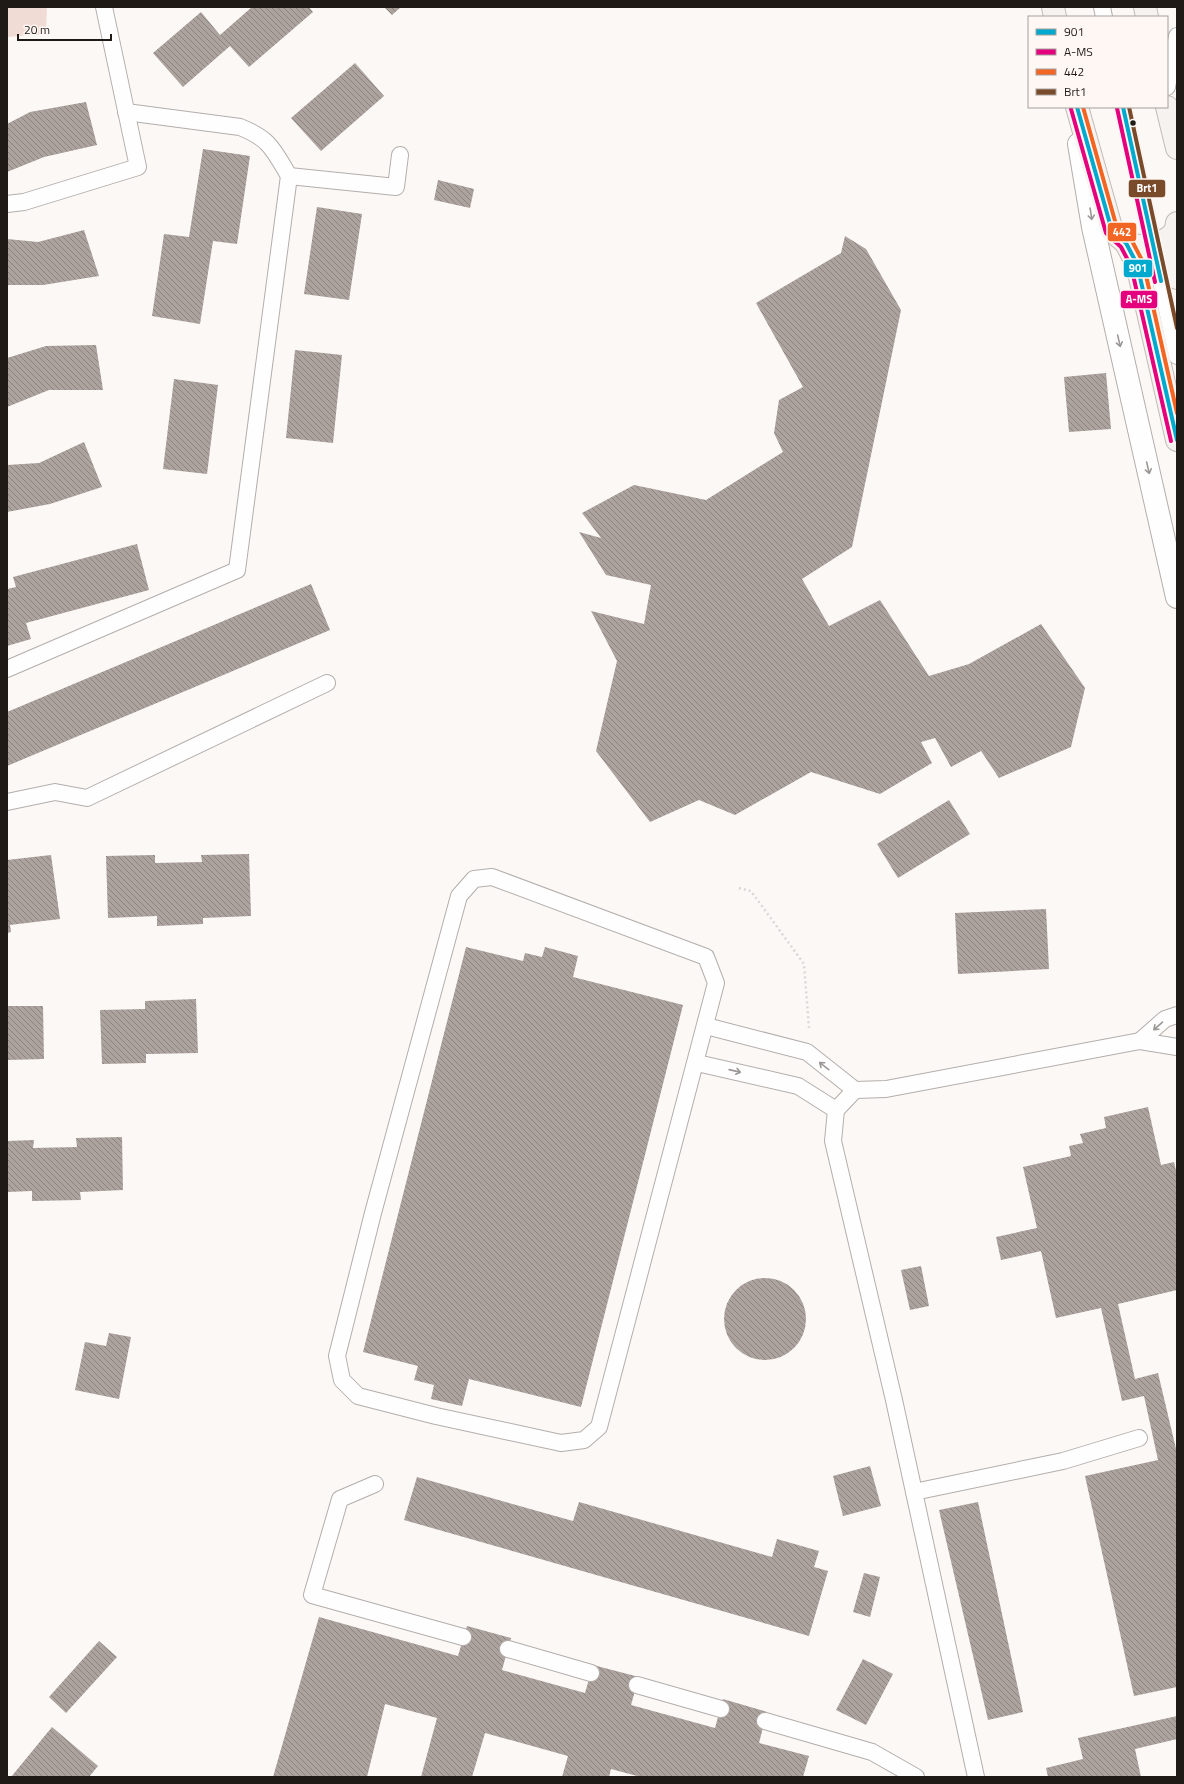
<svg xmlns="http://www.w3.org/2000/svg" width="1184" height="1784" viewBox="0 0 1184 1784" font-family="'Titillium Web',sans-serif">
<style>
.park{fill:#f0dcd4}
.building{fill:url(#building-back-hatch)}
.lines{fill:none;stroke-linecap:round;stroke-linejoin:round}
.lane-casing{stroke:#b3aeab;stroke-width:18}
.street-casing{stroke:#b3aeab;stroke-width:24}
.primary-casing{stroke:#c3bab6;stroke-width:24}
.path{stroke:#d9d8d7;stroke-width:2.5;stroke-dasharray:2 3;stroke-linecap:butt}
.lane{stroke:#fffefe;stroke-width:16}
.street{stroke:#fffefe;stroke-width:22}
.primary{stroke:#f6f2f0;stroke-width:22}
.bus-1-casing{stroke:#fef7f4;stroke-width:7}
.bus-2-casing{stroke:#fef7f4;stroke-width:7}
.bus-3-casing{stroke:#fef7f4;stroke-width:7}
.bus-4-casing{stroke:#fef7f4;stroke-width:7}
.bus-1{stroke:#00a9ce;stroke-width:4}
.bus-2{stroke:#e5007d;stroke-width:4}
.bus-3{stroke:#f26522;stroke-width:4}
.bus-4{stroke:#7a4b2a;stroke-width:4}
.oneway{stroke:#9b9796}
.bus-dot{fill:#201a17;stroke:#fef7f4;stroke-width:1.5}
.line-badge{stroke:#fef7f4;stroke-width:1.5}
.badge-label{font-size:11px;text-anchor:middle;font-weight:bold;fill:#fff}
</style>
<defs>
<pattern id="building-back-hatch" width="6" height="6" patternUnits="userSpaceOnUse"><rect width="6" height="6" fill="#aca29e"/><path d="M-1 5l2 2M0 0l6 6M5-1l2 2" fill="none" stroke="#8c8380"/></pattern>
</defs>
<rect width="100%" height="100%" fill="#fcf8f6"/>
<path class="park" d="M7 7H47L46 34 7 37Z"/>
<g class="building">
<path d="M252 7H309L313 12 249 67 230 46 183 87 153 53 201 12 220 35Z"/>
<path d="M384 7H401L392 15Z"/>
<path d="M355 63 384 96 321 151 291 118Z"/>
<path d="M86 102 97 145 44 157 7 172V124L30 112Z"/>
<path d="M203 149 250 156 237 244 213 241 200 324 152 316 164 234 189 237Z"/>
<path d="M438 180 474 189 470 208 434 200Z"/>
<path d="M317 207 362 214 349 300 304 294Z"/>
<path d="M84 230 99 276 43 285H7V239L38 242Z"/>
<path d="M845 236 866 249 901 310 852 547 802 579 829 626 880 600 929 676 969 664 1041 624 1085 688 1071 747 999 778 981 751 951 767 935 738 921 742 932 763 880 794 811 772 735 815 699 800 650 822 596 751 617 661 591 611 644 624 651 585 606 575 579 532 601 538 582 513 634 485 706 500 783 452 774 433 779 400 803 387 756 303 841 253Z"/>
<path d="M96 345 103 390H49L7 407V358L46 346Z"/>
<path d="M295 350 342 355 333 443 286 438Z"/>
<path d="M1106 373 1111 429 1069 432 1064 377Z"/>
<path d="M174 379 218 385 207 474 163 469Z"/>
<path d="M84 442 102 487 50 504 7 512V465L39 463Z"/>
<path d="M137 544 149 590 26 623 31 639 7 646V589L16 587 13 577Z"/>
<path d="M311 584 330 630 7 766V712Z"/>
<path d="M949 800 970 834 898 878 877 844Z"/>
<path d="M249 854 251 916 203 918V924L157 926V916L108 918 106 856 155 855V863L202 862 201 855Z"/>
<path d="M51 855 60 919 10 925 11 932 7 933V860Z"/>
<path d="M1046 909 1049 969 958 974 955 913Z"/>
<path d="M466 947 523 961 525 953 542 957 545 947 578 956 573 977 683 1005 581 1407 469 1379 462 1406 431 1399 434 1385 414 1380 418 1366 363 1352Z"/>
<path d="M196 999 198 1053 146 1054V1063L102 1064 100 1010 145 1009V1001Z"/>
<path d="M7 1006H43L44 1059 7 1060Z"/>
<path d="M1148 1107 1161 1165 1174 1162 1177 1175V1290L1118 1304 1135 1379 1158 1373 1177 1453V1687L1134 1696 1085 1476 1158 1460 1144 1396 1122 1401 1101 1308 1056 1318 1041 1251 1001 1260 996 1237 1037 1228 1023 1167 1071 1156 1069 1146 1083 1143 1080 1134 1106 1128 1104 1117Z"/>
<path d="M122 1137 123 1190 80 1192 81 1200 32 1201V1191L7 1192V1141L34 1140 33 1148 77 1147 76 1138Z"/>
<path d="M921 1266 929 1306 910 1310 901 1270Z"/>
<circle cx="765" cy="1319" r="41"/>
<path d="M109 1333 131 1337 119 1399 75 1390 85 1342 106 1346Z"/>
<path d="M870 1466 881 1506 843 1516 833 1476Z"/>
<path d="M417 1477 573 1521 579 1502 772 1557 777 1539 819 1551 814 1567 828 1571 809 1636 404 1520Z"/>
<path d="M978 1502 1023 1712 988 1720 939 1510Z"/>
<path d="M864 1573 880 1577 870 1617 853 1612Z"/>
<path d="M319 1617 458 1656 467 1626 511 1638 502 1670 585 1693 593 1665 639 1677 631 1705 715 1728 723 1699 767 1712 759 1743 809 1756 803 1777H641L611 1769 609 1777H562L568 1756 485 1733 472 1777H421L437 1718 385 1704 367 1777H273Z"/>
<path d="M99 1641 117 1657 66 1713 49 1697Z"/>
<path d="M863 1659 893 1674 866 1725 836 1710Z"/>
<path d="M1177 1716V1739L1135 1749 1141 1777H1048L1046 1768 1083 1759 1078 1738Z"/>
<path d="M52 1727 98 1766 89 1777H11Z"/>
</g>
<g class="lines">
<g class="lane-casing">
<g id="lane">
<path d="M1102 7 1104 17"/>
<path d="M1167 87 1177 36"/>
<path d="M1123 107 1177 356"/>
<path d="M126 112 240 127C270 139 273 149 289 176L396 187 400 155"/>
<path d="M7 204 24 202 138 167 104 7"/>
<path d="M7 669 237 570 289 176"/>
<path d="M7 802 55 792 87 798 327 683"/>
<path d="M492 877 706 957 716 983 599 1427 584 1440 561 1443 436 1416 358 1396 342 1380 337 1356 373 1213 459 896 474 879Z"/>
<path d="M706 1026 807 1052 855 1090"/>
<path d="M1140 1041 1165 1019 1177 1015"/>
<path d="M697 1063 798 1086 836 1110"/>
<path d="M375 1484 340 1499 312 1595 463 1637"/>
<path d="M914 1492 1063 1461 1139 1438"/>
<path d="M508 1649 591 1673"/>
<path d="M637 1685 721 1709"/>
<path d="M765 1721 872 1752 916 1777"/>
<path d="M976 1777 894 1400 833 1141 836 1110 855 1090 886 1089 1140 1041 1177 1047"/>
</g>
</g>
<g class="street-casing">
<path id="street" d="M1079 144 1093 227 1177 597"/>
</g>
<g class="primary-casing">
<g id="primary">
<path d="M1053 7 1055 17"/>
<path d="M1145 7 1147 17"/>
<path d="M1077 107 1112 231 1126 243 1137 264 1177 440"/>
<path d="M1167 107 1177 148"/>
<path d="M1177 223C1173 240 1173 261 1177 278"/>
<path d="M1126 243C1146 249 1159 247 1174 233"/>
</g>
</g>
<path class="path" d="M739 888 751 891 804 964 809 1028"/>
<use href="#lane" class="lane"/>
<use href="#street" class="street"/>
<use href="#primary" class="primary"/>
<g class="bus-1-casing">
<g id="bus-1">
<path d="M1077 107 1112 231 1126 243 1137 264 1177 440"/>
<path d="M1123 107 1161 281"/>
</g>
</g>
<g class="bus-2-casing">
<g id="bus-2">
<path d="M1117 108 1155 282"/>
<path d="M1071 109 1106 233 1121 247 1131 266 1171 441"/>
</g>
</g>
<g class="bus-3-casing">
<path id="bus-3" d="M1083 107 1117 228 1131 239 1143 262 1177 413"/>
</g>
<g class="bus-4-casing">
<path id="bus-4" d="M1129 107 1177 328"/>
</g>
<use href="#bus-1" class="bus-1"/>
<use href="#bus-2" class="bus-2"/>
<use href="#bus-3" class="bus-3"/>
<use href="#bus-4" class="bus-4"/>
</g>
<defs><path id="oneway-shaft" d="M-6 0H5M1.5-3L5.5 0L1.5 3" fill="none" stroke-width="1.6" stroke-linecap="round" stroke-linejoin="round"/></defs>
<g class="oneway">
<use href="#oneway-shaft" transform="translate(1091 214) rotate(81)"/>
<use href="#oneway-shaft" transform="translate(1119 341) rotate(77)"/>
<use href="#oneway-shaft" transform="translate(1148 468) rotate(77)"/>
<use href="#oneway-shaft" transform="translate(1158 1026) rotate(139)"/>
<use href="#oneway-shaft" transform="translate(824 1066) rotate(-142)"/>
<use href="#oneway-shaft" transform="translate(735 1071) rotate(13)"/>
</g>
<circle class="bus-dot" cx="1133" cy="123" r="3.5"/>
<g class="line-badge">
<rect x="1128" y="179" width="38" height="19" rx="4" fill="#7a4b2a"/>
<rect x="1107" y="222" width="30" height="20" rx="4" fill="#f26522"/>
<rect x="1123" y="259" width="30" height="19" rx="4" fill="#00a9ce"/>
<rect x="1120" y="290" width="38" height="19" rx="4" fill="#e5007d"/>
</g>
<g class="badge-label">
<text x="1147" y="192">Brt1</text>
<text x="1122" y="236">442</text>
<text x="1138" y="272">901</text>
<text x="1139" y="303">A-MS</text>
</g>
<rect width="1184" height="1784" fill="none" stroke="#201a17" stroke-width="16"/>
<rect x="1028" y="16" width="140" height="92" fill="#fef7f4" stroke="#a59f9c"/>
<rect x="1036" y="29" width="20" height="6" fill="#00a9ce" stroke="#a59f9c"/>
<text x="1064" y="36" font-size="12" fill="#201a17">901</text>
<rect x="1036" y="49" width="20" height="6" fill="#e5007d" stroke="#a59f9c"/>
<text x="1064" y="56" font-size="12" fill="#201a17">A-MS</text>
<rect x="1036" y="69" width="20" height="6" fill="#f26522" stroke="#a59f9c"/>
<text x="1064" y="76" font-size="12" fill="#201a17">442</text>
<rect x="1036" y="89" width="20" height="6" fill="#7a4b2a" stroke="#a59f9c"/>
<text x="1064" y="96" font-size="12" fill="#201a17">Brt1</text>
<path d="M18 34v6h93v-6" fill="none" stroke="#201a17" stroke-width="2"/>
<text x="24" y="34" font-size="12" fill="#201a17" stroke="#fef7f4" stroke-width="3" paint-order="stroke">20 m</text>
</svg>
